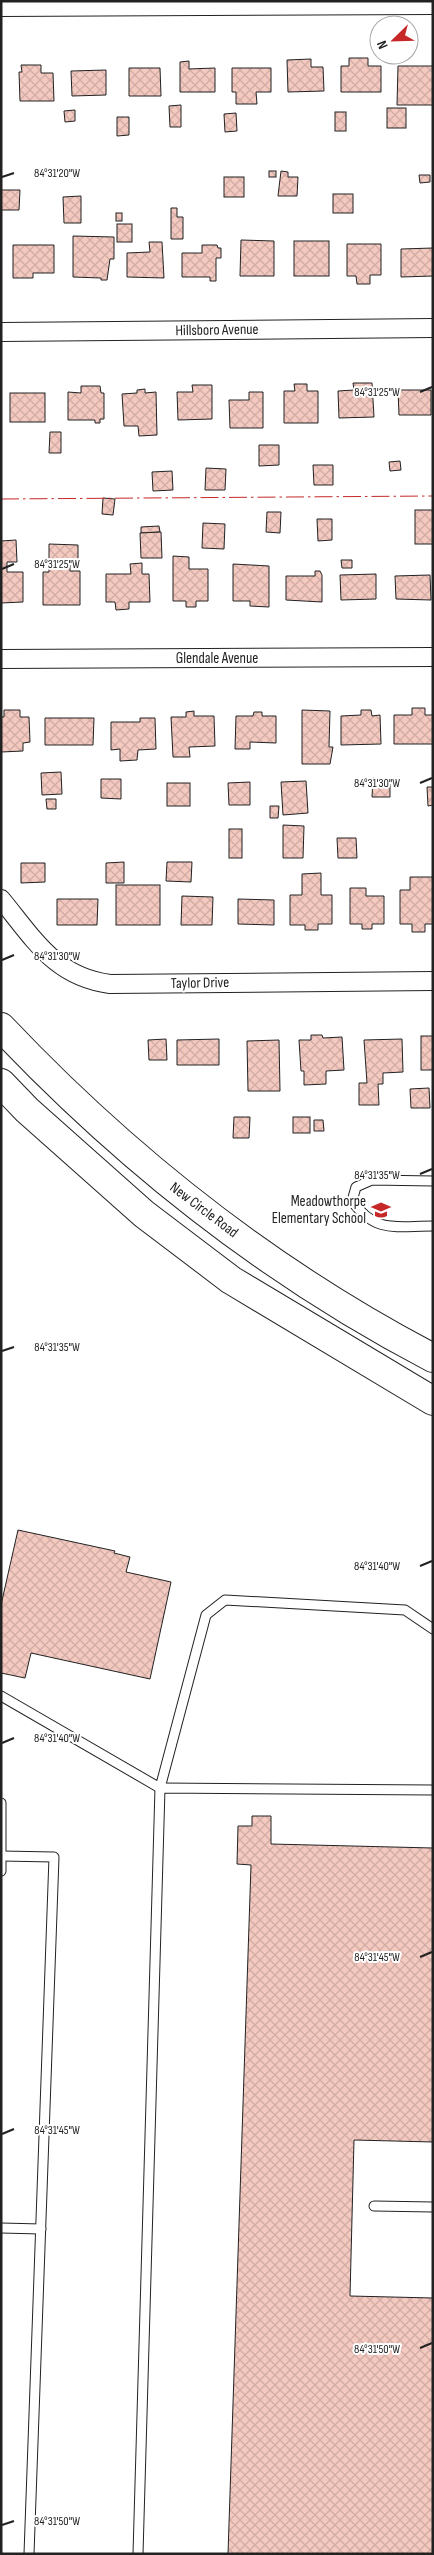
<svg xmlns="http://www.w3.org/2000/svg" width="434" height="2555" viewBox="0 0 434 2555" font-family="'Sofia Sans Condensed',sans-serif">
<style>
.building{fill:url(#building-cross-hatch);stroke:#222}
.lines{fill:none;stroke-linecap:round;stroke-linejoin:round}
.service-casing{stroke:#222;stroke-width:11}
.minor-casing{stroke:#222;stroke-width:20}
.motorway-casing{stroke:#222;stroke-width:30}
.service{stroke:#fff;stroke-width:9}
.minor{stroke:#fff;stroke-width:18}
.motorway{stroke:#fff;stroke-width:28}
.power{stroke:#c62828;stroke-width:1;stroke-dasharray:18 4 2.5 4;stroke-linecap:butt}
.ticks{fill:none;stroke:#222;stroke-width:2}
.labels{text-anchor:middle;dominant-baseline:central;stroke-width:4;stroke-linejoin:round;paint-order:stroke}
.street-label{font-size:15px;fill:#222;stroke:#fff}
.poi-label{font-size:15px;fill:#222;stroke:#fff;text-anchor:end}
.ticks-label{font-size:12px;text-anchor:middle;fill:#222;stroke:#fff;stroke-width:4;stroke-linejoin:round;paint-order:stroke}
</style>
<defs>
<pattern id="building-cross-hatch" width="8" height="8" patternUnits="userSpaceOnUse" patternTransform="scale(1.25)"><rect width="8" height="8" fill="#f3c9c0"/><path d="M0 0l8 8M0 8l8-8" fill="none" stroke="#d0aca5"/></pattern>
</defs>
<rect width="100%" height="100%" fill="#fff"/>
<g class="building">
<path d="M349 58H368V66H381V92H341V66H349Z"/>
<path d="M311 59V67H323L324 91 288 92 287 60Z"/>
<path d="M189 61V69L215 68V92H180V62Z"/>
<path d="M21 65H41V73H53L54 101H20L19 72H22Z"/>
<path d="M398 66H433V105H397Z"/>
<path d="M129 68H160L161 96H129Z"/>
<path d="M232 68H271V92H256L257 104H236V92H232Z"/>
<path d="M106 70V95L72 96 71 71Z"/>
<path d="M181 105V127H170L169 106Z"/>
<rect x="387" y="108" width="19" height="20"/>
<path d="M75 110V121L65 122 64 111Z"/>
<rect x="335" y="112" width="11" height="19"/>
<path d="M236 113 237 131 225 132 224 114Z"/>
<path d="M117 117H129V135L117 136Z"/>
<rect x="269" y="171" width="7" height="6"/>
<path d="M281 171 288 172V177H298L297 196H278Z"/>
<path d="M419 175H430V182L420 183Z"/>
<rect x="224" y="177" width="20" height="20"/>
<path d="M1 190H20L19 210H1Z"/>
<rect x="333" y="194" width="20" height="19"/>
<path d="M81 196V223H64L63 197Z"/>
<path d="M171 208H177V217H183V239H171Z"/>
<rect x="116" y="213" width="6" height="8"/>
<rect x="117" y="224" width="15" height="18"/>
<path d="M73 236 114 237V259H110L107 280H101V278L73 277Z"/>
<path d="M241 240 274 241V276H240Z"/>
<rect x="294" y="241" width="35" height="35"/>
<path d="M149 242H162L164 278 127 277V253L150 252Z"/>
<path d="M347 244H381V275H370V284H357L356 276H347Z"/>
<path d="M13 245H54V273H33V278H13Z"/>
<path d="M202 245H217L218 248H221V258H216V281H210V277H182V253H202Z"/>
<path d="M433 248V276L401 277V249Z"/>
<path d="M353 383H372L374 417 339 418 338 391 354 390Z"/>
<path d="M294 384H307V391H318V423H284V391H295Z"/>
<path d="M192 385H212V419L178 420 177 392H193Z"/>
<path d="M81 386H100L101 393H104V419H100V423H95V420H68V392L81 393Z"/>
<path d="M145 389V393L156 392 157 435 139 436 138 426H124L122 394 137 393V390Z"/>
<path d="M398 390H431V415H399Z"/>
<path d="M249 392H263V428H230L229 400H249Z"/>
<rect x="10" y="393" width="35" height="29"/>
<path d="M50 432H61V453H49Z"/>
<path d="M259 445H279V465L259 466Z"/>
<path d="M400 461 401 470 390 471 389 462Z"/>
<path d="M313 465H333V485H314Z"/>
<path d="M206 468 226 469 225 490H205Z"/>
<path d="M172 471 173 490 153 491 152 472Z"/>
<path d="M103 498 115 499 113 515 102 514Z"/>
<rect x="415" y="510" width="18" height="34"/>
<path d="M267 512H281L280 533 266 532Z"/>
<path d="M317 519H332V540L318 541Z"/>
<path d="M203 523 225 524 224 549 202 548Z"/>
<path d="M159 526 160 532 141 533V527Z"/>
<path d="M161 532 162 558H141L140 533Z"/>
<path d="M16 540 17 562H7V572H23V602L1 603V541Z"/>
<path d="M49 544 78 545V562H70V571H80V605H43V572H49Z"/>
<path d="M173 556 189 557V569H208V601H196V607H186V601H173Z"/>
<path d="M341 560H352V568H342Z"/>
<path d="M142 563V574H149L150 602H129V609L116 610 115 602H106V574H131L130 564Z"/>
<path d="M233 564 269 566V607L250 606V601H233Z"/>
<path d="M315 571H320L322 575V602L286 600V576H315Z"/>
<path d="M376 574V599L341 600 340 575Z"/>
<path d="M430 575 431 600 396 599 395 576Z"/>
<path d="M412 708H425V715H433V744H394V715H412Z"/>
<path d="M4 710H20V717H29L30 742 23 743V751L1 752V717H4Z"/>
<path d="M302 710 330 711 329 747H333L330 764H302Z"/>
<path d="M361 710H371L372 716 380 715 381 744 341 745V716L361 715Z"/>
<path d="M194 711V716H214L215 746 189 747 190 757H173L171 717H186V712Z"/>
<path d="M254 712H262V716H276V743L250 742V749H235L236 716H253Z"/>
<path d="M45 718H94L93 745H45Z"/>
<path d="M140 718H155L156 749 138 750 137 760 120 761V749L111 750V722H140Z"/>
<path d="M61 772 62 794 42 795 41 773Z"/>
<path d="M373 778 390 779V797H372Z"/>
<path d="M101 779H121V799L101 798Z"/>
<path d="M306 781 308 813 283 815 281 782Z"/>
<path d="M250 782V805H229L228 783Z"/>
<rect x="167" y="783" width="23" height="23"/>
<path d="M427 787H433V805L428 806Z"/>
<path d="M46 799H56V809H47Z"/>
<path d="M270 806H279L278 818H270Z"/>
<path d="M283 825 304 826 303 858H283Z"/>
<rect x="229" y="829" width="13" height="29"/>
<path d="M337 838H356L357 858H338Z"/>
<path d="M124 862V883H106V863Z"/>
<path d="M167 862H192L191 882 166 881Z"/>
<path d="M21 863H45V882L21 883Z"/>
<path d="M321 873V895H332V924H318V930H305V925H290V895H302V874Z"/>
<path d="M410 877H433V924H425V932H412V924H400V890H410Z"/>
<rect x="116" y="885" width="44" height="40"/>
<path d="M350 888H366V896H384V924H372V929H362V924H350Z"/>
<path d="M182 896 213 897 212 925H181Z"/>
<path d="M57 899H98L97 925H57Z"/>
<path d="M238 899 274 900V925L238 924Z"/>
<path d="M311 1035H322L323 1038 342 1037 344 1070 326 1071V1084L304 1085V1071H301L299 1040H311Z"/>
<rect x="421" y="1036" width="12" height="34"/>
<path d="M166 1039 167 1060H149L148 1040Z"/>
<path d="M219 1039V1065H177V1040Z"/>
<path d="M402 1039 403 1072 383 1073V1084H378L379 1105H359V1083H367L364 1040Z"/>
<path d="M279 1040 280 1091H248L247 1041Z"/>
<path d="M429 1088 430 1108H411L410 1089Z"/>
<path d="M234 1117H250L249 1138H233Z"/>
<rect x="293" y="1117" width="17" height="16"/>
<path d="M314 1120H323L324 1131H314Z"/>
<path d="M18 1530 115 1551 114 1553 130 1557 126 1572 171 1582 150 1679 31 1653 25 1678 1 1673V1605Z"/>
<path d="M252 1816H271V1844L433 1848V2142L354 2140 350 2296 433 2298V2554H228L251 1865 237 1864 238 1826H252Z"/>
</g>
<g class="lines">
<g class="service-casing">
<g id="service">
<path d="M433 1181 372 1180 356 1187 352 1201C376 1234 396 1226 433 1226"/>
<path d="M1 1696 160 1788 206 1615 225 1600 405 1610 433 1629"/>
<path d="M1 1803V1871"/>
<path d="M1 1856 54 1857 29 2554"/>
<path d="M374 2206 433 2207"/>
<path d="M1 2228 41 2229"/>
<path d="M138 2554 160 1788 433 1790"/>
</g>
</g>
<g class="minor-casing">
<g id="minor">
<path d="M1 7 433 5"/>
<path d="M1 332 433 328"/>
<path d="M1 659 433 657"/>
<path d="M1 899C34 939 55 977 110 984L433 981"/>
</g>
</g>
<g class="motorway-casing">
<g id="motorway">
<path d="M1 1027C126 1159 272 1274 433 1358"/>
<path d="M1 1083 27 1110 144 1214 231 1280 433 1401"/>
</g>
</g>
<use href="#service" class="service"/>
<use href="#minor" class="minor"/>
<use href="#motorway" class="motorway"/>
<path class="power" d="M1 499 433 496"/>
</g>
<path class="ticks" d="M2 177 14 173M420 392 432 387M2 569 14 564M420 783 432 778M2 960 14 955M420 1174 432 1169M2 1351 14 1347M420 1566 432 1561M2 1743 14 1738M420 1957 432 1952M2 2134 14 2129M420 2348 432 2343M2 2525 14 2521"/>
<defs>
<g id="school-bare" transform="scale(1.5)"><path d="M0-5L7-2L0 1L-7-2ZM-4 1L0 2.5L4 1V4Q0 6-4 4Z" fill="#c62828" stroke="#fff" stroke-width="2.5" paint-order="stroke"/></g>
</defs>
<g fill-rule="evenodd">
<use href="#school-bare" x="381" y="1210"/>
</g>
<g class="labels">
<g class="street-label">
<text transform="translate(217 330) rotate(-1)">Hillsboro Avenue</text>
<text x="217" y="658">Glendale Avenue</text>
<text transform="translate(200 983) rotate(-1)">Taylor Drive</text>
<text transform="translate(204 1210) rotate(37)">New Circle Road</text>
</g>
<g class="poi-label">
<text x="366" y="1201">Meadowthorpe<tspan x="366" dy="17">Elementary School</tspan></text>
</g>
</g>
<g class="ticks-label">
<text x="57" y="177">84°31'20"W</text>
<text x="377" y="396">84°31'25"W</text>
<text x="57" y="568">84°31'25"W</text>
<text x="377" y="787">84°31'30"W</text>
<text x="57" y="960">84°31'30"W</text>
<text x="377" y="1179">84°31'35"W</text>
<text x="57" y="1351">84°31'35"W</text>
<text x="377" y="1570">84°31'40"W</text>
<text x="57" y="1742">84°31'40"W</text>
<text x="377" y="1961">84°31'45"W</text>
<text x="57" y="2134">84°31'45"W</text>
<text x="377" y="2353">84°31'50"W</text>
<text x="57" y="2525">84°31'50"W</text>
</g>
<rect width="434" height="2555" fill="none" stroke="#222222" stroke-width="5"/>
<g transform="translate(394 40) rotate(247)"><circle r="24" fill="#ffffff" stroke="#a7a7a7"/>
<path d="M0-4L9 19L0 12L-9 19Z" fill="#c62828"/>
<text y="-8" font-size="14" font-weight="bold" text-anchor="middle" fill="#222222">N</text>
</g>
</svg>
